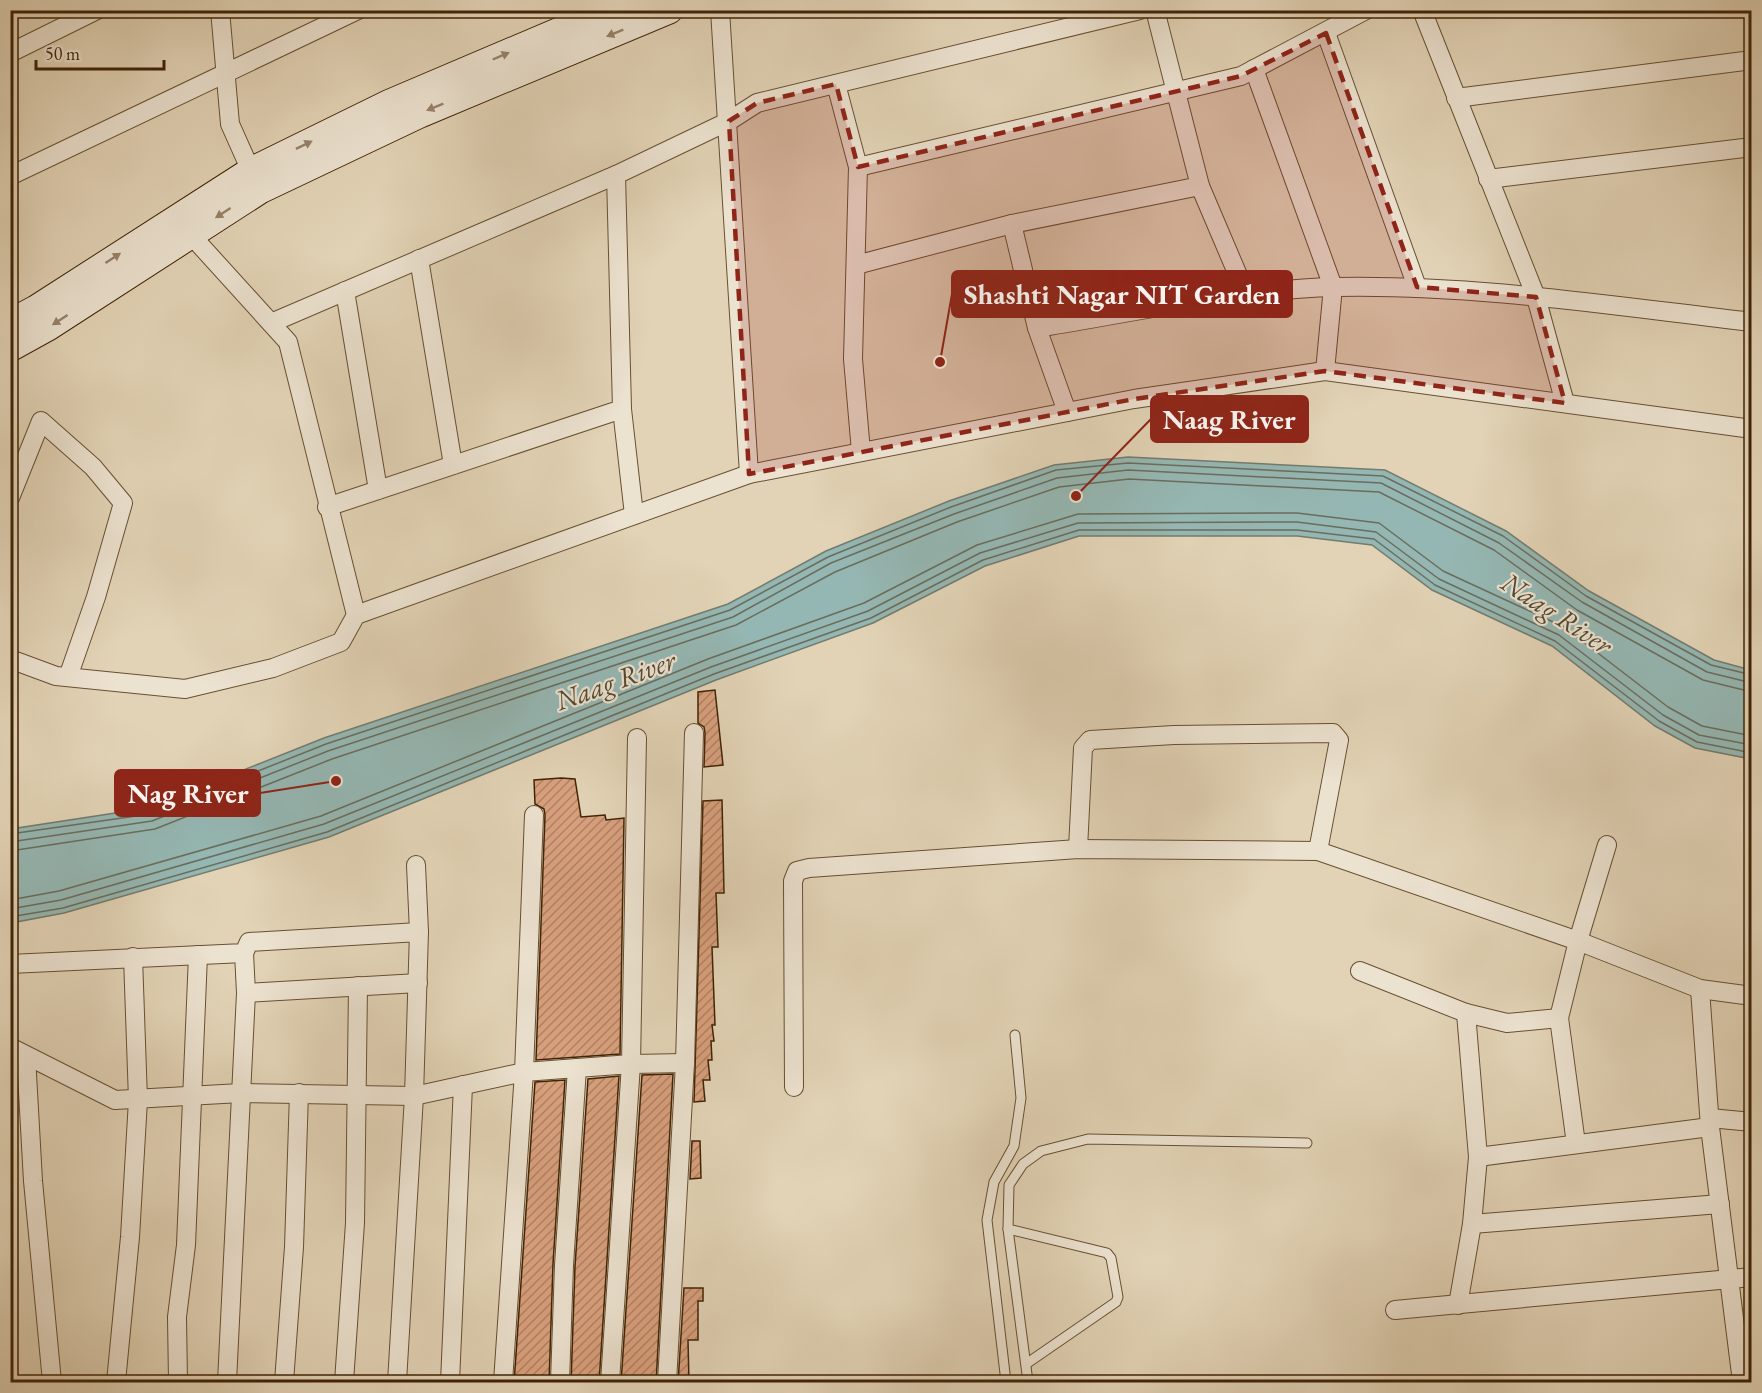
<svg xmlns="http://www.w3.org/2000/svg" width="1762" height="1393" viewBox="0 0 1762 1393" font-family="'EB Garamond',serif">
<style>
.water{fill:#95b7b3;stroke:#737c6d;stroke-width:1.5}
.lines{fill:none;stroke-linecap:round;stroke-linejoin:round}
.shore{stroke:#6a6d5c;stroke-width:1.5}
.building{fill:url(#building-hatch);stroke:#3f2305;stroke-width:1.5}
.lane-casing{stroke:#684f31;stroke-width:11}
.street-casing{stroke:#684f31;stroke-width:20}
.secondary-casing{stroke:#3f2305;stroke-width:29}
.lane{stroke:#ece2d0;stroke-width:9}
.street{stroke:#ece2d0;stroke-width:18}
.secondary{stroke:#ece2d0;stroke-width:27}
.oneway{fill:#96826a}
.marked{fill:#8f2418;fill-opacity:0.2;stroke:#8f2418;stroke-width:4.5;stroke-dasharray:12 8;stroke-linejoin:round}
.labels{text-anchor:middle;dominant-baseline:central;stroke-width:4.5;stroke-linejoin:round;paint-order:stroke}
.water-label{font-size:28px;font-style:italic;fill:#544830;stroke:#ece2d0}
.leader{fill:none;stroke:#8f2418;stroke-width:2}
.callout-dot{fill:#8f2418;stroke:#ece2d0;stroke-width:2}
.callout{fill:#8f2418;stroke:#8f2418;stroke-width:2}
.callout-label{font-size:28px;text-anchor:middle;font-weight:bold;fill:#fff}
</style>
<defs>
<pattern id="building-hatch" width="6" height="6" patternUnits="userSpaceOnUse" patternTransform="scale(1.5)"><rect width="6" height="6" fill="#d9a07d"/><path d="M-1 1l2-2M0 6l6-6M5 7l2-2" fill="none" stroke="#b18264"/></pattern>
</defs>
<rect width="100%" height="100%" fill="#e2d3b6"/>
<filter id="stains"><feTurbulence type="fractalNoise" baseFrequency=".00333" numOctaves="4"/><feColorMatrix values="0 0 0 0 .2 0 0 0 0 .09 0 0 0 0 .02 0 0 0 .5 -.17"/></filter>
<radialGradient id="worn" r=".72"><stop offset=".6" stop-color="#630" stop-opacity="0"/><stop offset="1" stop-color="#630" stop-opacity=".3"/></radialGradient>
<path class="water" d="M1128 457 1385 470 1506 531 1589 591 1714 660 1751 670V759L1695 748 1655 726 1552 646 1432 590 1372 545 1297 536H1079L985 566 873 623 716 680 329 837 64 913 11 923V829L148 808 324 738 728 604 826 551 949 501 1054 465Z"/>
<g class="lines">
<g class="shore">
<path d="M10 834 150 814 326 744 730 610 828 557 951 507 1056 470 1128 463 1383 476 1503 536 1586 596 1711 665 1752 675"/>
<path d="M10 842 152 821 328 751 733 617 831 563 954 514 1057 478 1128 470 1381 483 1499 543 1582 602 1707 672 1752 683"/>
<path d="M10 851 155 829 332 759 736 625 835 572 957 522 1059 487 1129 479 1379 492 1494 550 1577 610 1703 680 1752 692"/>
<path d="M10 900 59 891 321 816 708 659 864 603 977 545 1078 514 1297 513 1379 523 1443 571 1564 627 1668 707 1702 726 1752 736"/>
<path d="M10 909 61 900 324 824 711 667 868 611 980 553 1078 523 1297 522 1376 532 1439 579 1559 635 1663 715 1699 735 1752 745"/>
<path d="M10 917 63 908 327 832 714 674 871 618 983 560 1079 530H1297L1374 539 1435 585 1555 641 1659 721 1697 742 1752 753"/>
</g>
</g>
<g class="building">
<path d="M715 690 723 765 704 767 705 733 704 727 698 723V692Z"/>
<path d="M561 778 575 779 581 817 605 815 606 820 624 818 620 1054 536 1060 545 815 544 809 535 804 534 780Z"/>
<path d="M722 800 724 893H716L718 947H712L715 1025H712L714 1041H711L712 1060H708L710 1080H703L705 1101 694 1102 703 801Z"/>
<path d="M673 1074 656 1383H621L642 1075Z"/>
<path d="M619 1076 599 1383H571L575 1266 588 1079Z"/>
<path d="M565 1080 553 1264 549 1383H514L535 1082Z"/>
<path d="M692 1141H700L701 1178 690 1179Z"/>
<path d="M684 1288H703V1301H698V1340H688L689 1383H678Z"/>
</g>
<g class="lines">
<g class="lane-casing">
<g id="lane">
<path d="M1008 1229 1107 1253 1111 1258 1118 1297 1116 1302 1026 1364"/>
<path d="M1006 1382 987 1220 994 1182 1014 1146 1021 1098 1015 1035"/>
<path d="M1028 1382 1008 1229 1009 1185 1023 1164 1041 1151 1088 1139 1307 1143"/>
</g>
</g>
<g class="street-casing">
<g id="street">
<path d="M220 10 230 124 255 180"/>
<path d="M720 10 749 474 1134 399 1325 371 1752 429"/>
<path d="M1422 10 1536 297 1565 403"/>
<path d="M1326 33 1417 287"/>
<path d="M10 53 97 10"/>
<path d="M1254 69 1333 287 1325 371"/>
<path d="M836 84 858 167 853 359 861 452"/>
<path d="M1456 98 1752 60"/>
<path d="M858 167 1241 76 1366 10"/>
<path d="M10 176 358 10"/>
<path d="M1488 179 1752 147"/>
<path d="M1200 186 1246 294"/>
<path d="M1012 224 1037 328 1067 412"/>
<path d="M191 235 288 342 356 615"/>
<path d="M419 259 453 465"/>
<path d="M856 265 1012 224 1200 186 1155 10"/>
<path d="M345 291 378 490"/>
<path d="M271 323 616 175"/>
<path d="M1037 328C1135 312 1235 290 1334 287 1474 284 1613 306 1752 322"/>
<path d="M622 409 634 515"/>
<path d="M10 498 41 421 93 467 123 503 96 597 68 677"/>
<path d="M327 507 622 409 616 175 729 121 757 103 1140 10"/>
<path d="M10 659 56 676 185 689 273 668 341 642 356 615 749 474"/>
<path d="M637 738 631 1064 685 1063 667 1382"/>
<path d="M1078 849 1083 748 1090 740 1174 735 1333 733 1339 740 1318 851"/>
<path d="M416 865 419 932"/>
<path d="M10 964 244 953 249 942 419 932 414 1096 397 1382"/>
<path d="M1360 971 1466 1013 1507 1023 1559 1018 1578 941 1607 845"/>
<path d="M1700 989 1710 1127 1742 1382"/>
<path d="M246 993 418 983"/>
<path d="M1559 1018 1576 1144"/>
<path d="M10 1047 115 1100 241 1093 414 1096 524 1072 534 815"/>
<path d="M26 1056 33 1181 52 1382"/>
<path d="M685 1063 694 733"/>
<path d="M794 1087 793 881 797 871 809 868 1078 849 1318 851 1578 941 1700 989 1752 996"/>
<path d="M1710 1118 1752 1122"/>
<path d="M1478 1157 1710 1127"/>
<path d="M1472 1224 1720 1204"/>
<path d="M1458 1305 1472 1224 1478 1157 1466 1013"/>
<path d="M1395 1310 1752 1277"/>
<path d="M116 1382 130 1237 138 1100 133 957"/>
<path d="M178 1382 177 1317 186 1245 198 955"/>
<path d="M227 1382 246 993 244 953"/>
<path d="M284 1382 294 1247 299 1093"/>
<path d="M344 1382 355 1223 358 986"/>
<path d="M450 1382 463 1085"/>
<path d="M503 1382 524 1072 631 1064 610 1382"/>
<path d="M560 1382 564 1265 577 1068"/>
</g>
</g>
<g class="secondary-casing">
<g id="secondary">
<path d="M10 323 36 309 251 171 390 103 609 10"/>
<path d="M10 348 48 327 260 190 420 114 669 10"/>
</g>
</g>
<use href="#lane" class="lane"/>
<use href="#street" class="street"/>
<use href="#secondary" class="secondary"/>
</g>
<defs><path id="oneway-solid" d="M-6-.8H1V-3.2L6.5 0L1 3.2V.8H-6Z" transform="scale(1.5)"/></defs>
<g class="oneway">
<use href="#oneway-solid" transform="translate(615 33) rotate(158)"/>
<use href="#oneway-solid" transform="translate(501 56) rotate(-23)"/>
<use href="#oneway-solid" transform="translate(435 107) rotate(158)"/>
<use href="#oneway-solid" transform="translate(304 145) rotate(-26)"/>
<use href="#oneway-solid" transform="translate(223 213) rotate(147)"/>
<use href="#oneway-solid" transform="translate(113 258) rotate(-33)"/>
<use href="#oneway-solid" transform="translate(60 320) rotate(147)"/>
</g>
<path class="marked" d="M1326 33 1417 287 1536 297 1565 403 1325 371 1134 399 749 474 729 121 757 103 836 84 858 167 1241 76Z"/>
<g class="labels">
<g class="water-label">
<text transform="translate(1557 613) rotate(33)">Naag River</text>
<text transform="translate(615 680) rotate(-20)">Naag River</text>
</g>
</g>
<path class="leader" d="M940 362L952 294M1076 496L1151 419M336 781L260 793"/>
<g class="callout-dot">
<circle cx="940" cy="362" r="6"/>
<circle cx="1076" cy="496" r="6"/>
<circle cx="336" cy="781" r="6"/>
</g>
<g class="callout">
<rect x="952" y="271" width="340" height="46" rx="6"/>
<rect x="1151" y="396" width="157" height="46" rx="6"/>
<rect x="115" y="770" width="145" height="46" rx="6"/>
</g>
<g class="callout-label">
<text x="1122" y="304">Shashti Nagar NIT Garden</text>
<text x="1229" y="429">Naag River</text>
<text x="188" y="803">Nag River</text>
</g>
<rect width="1762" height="1393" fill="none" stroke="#e2d3b6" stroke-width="36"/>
<rect x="12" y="12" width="1738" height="1369" fill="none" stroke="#3f2305" stroke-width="3"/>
<rect x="18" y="18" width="1726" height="1357" fill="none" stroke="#3f2305" stroke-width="1.5"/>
<path d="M36 60v9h128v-9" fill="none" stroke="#3f2305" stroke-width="3"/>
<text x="45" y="60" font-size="18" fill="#3f2305" stroke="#ece2d0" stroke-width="4.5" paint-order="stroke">50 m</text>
<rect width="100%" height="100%" filter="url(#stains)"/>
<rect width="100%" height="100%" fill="url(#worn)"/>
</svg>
